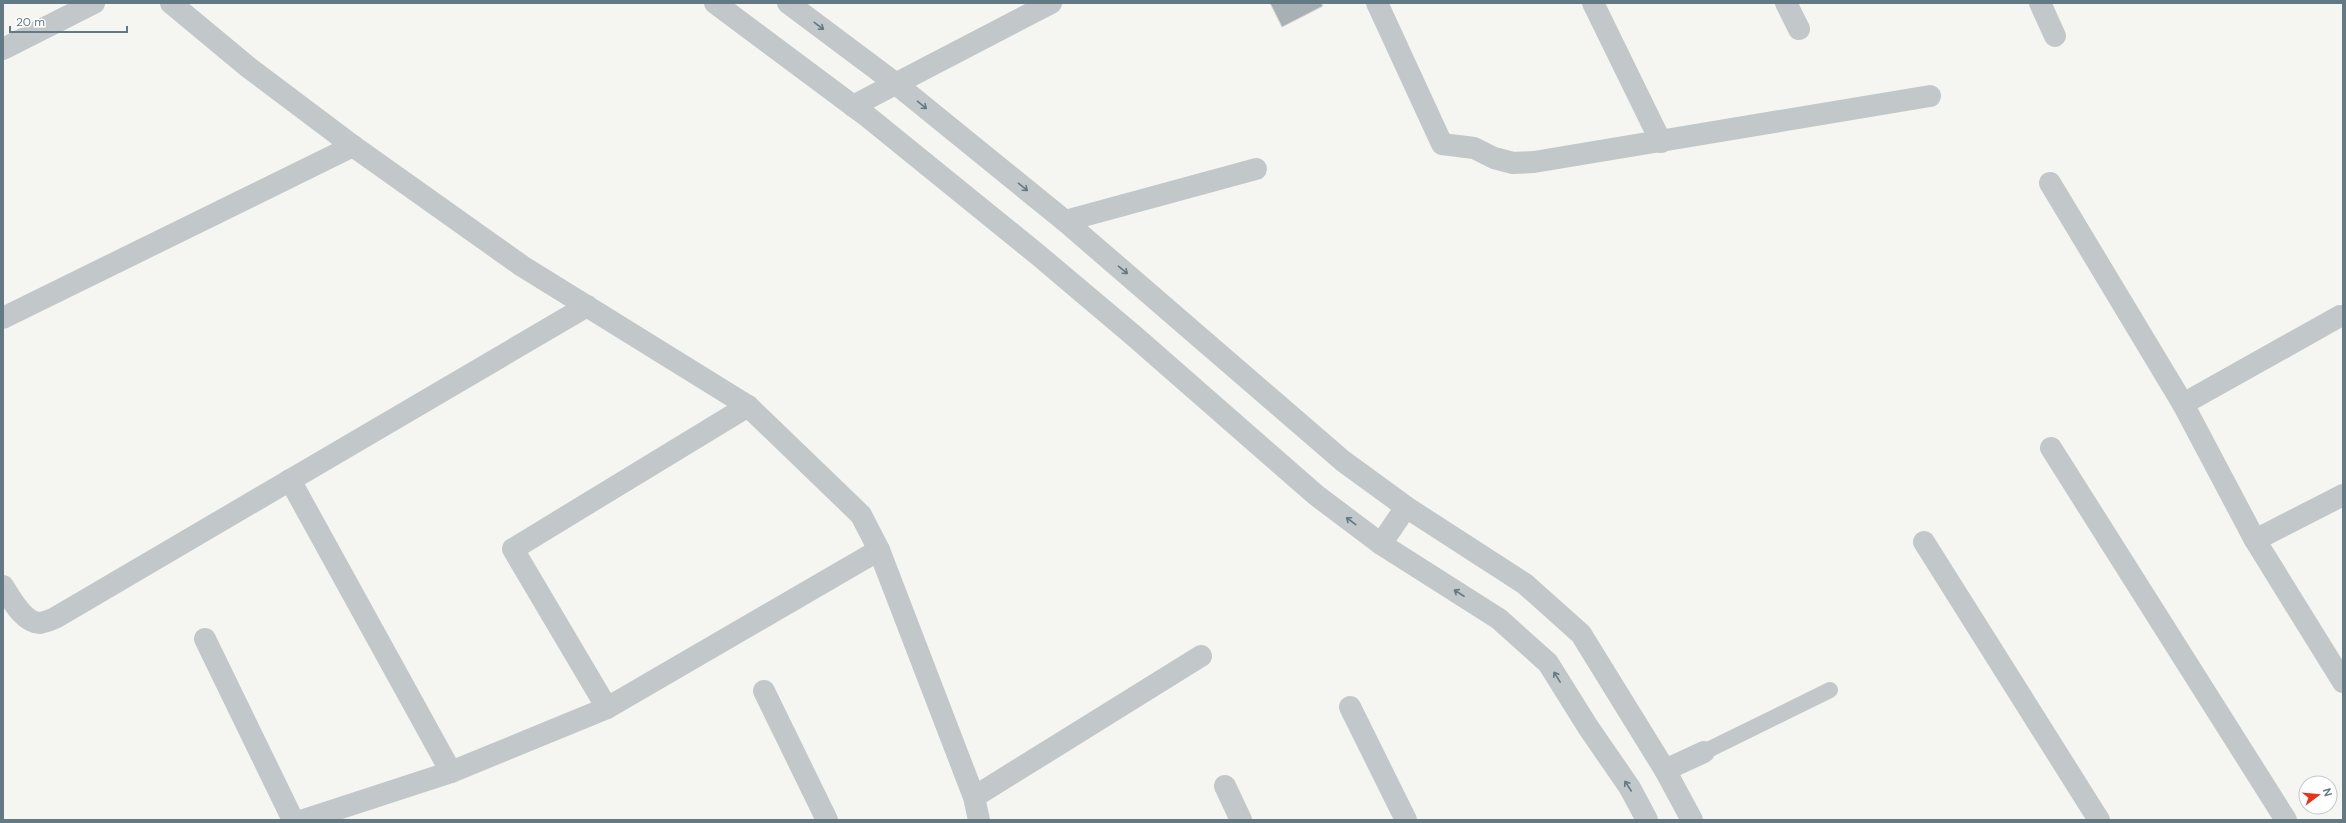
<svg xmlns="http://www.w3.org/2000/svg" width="2346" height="823" viewBox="0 0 2346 823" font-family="'DM Sans',sans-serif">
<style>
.building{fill:#a7b1b5;stroke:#d7d6d4}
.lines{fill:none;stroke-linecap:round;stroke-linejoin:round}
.service{stroke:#c2c7c9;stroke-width:16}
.minor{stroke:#c2c7c9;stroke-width:22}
.tertiary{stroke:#c2c7c9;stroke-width:22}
.oneway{stroke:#637984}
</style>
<rect width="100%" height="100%" fill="#f5f5f1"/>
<path class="building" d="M1270 3H1321L1323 6 1282 27Z"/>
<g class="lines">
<path class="service" d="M1704 752 1830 690"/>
<g class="minor">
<path d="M1377 3 1442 144 1474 148 1494 158 1513 163 1534 162 1930 96"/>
<path d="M1593 3 1661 142"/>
<path d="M1786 3 1799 29"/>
<path d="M2040 3 2055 36"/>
<path d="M3 49 94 3"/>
<path d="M853 106 1051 3"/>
<path d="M2050 183 2183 404"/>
<path d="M1065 221 1256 169"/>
<path d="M2340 316 2183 404 2255 540 2343 682"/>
<path d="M3 318 353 146"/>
<path d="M748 406 513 549 607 708 879 550"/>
<path d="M2051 448 2286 820"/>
<path d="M290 480 451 772"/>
<path d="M2255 540 2343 495"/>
<path d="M1924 542 2099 820"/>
<path d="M3 586C11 598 23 623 40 623 45 622 51 620 55 618L587 306"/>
<path d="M205 639 293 820"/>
<path d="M764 691 827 820"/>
<path d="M1350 707 1406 820"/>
<path d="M1665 770 1704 752"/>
<path d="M1225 786 1241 820"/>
<path d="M974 797 1201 656"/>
<path d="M304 820 451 772 607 708"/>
</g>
<g class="tertiary">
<path d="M171 3 248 67 353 146 522 266 748 406 861 515 879 550 974 797 979 820"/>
<path d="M715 3 868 117 1037 254 1133 335 1316 495 1381 544 1499 619 1548 663 1588 727 1630 788 1647 820"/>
<path d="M788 3 895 83 1065 221 1343 461 1406 507 1525 584 1581 634 1665 770 1692 820"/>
<path d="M1381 544 1406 507"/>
</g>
</g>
<defs><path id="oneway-shaft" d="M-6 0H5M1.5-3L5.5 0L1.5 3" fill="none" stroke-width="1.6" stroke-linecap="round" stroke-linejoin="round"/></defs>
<g class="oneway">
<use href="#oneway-shaft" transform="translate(819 26) rotate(37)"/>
<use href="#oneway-shaft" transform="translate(922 105) rotate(39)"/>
<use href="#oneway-shaft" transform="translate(1023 187) rotate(39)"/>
<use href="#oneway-shaft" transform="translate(1123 270) rotate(40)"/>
<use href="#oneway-shaft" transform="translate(1351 521) rotate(-143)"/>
<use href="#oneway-shaft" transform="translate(1459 593) rotate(-147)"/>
<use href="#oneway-shaft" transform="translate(1557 677) rotate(-122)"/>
<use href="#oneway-shaft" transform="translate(1628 786) rotate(-123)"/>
</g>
<rect width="2346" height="823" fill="none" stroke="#637984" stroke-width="8"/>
<g transform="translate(2318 795) rotate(74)"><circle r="19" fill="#ffffff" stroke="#c1c9ce"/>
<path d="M0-3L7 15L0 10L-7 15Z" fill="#ec311b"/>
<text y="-6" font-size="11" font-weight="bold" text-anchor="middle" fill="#637984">N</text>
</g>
<path d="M10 26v6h117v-6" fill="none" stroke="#637984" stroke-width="2"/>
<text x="16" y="26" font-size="12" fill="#637984" stroke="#ffffff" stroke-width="3" paint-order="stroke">20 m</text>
</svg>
